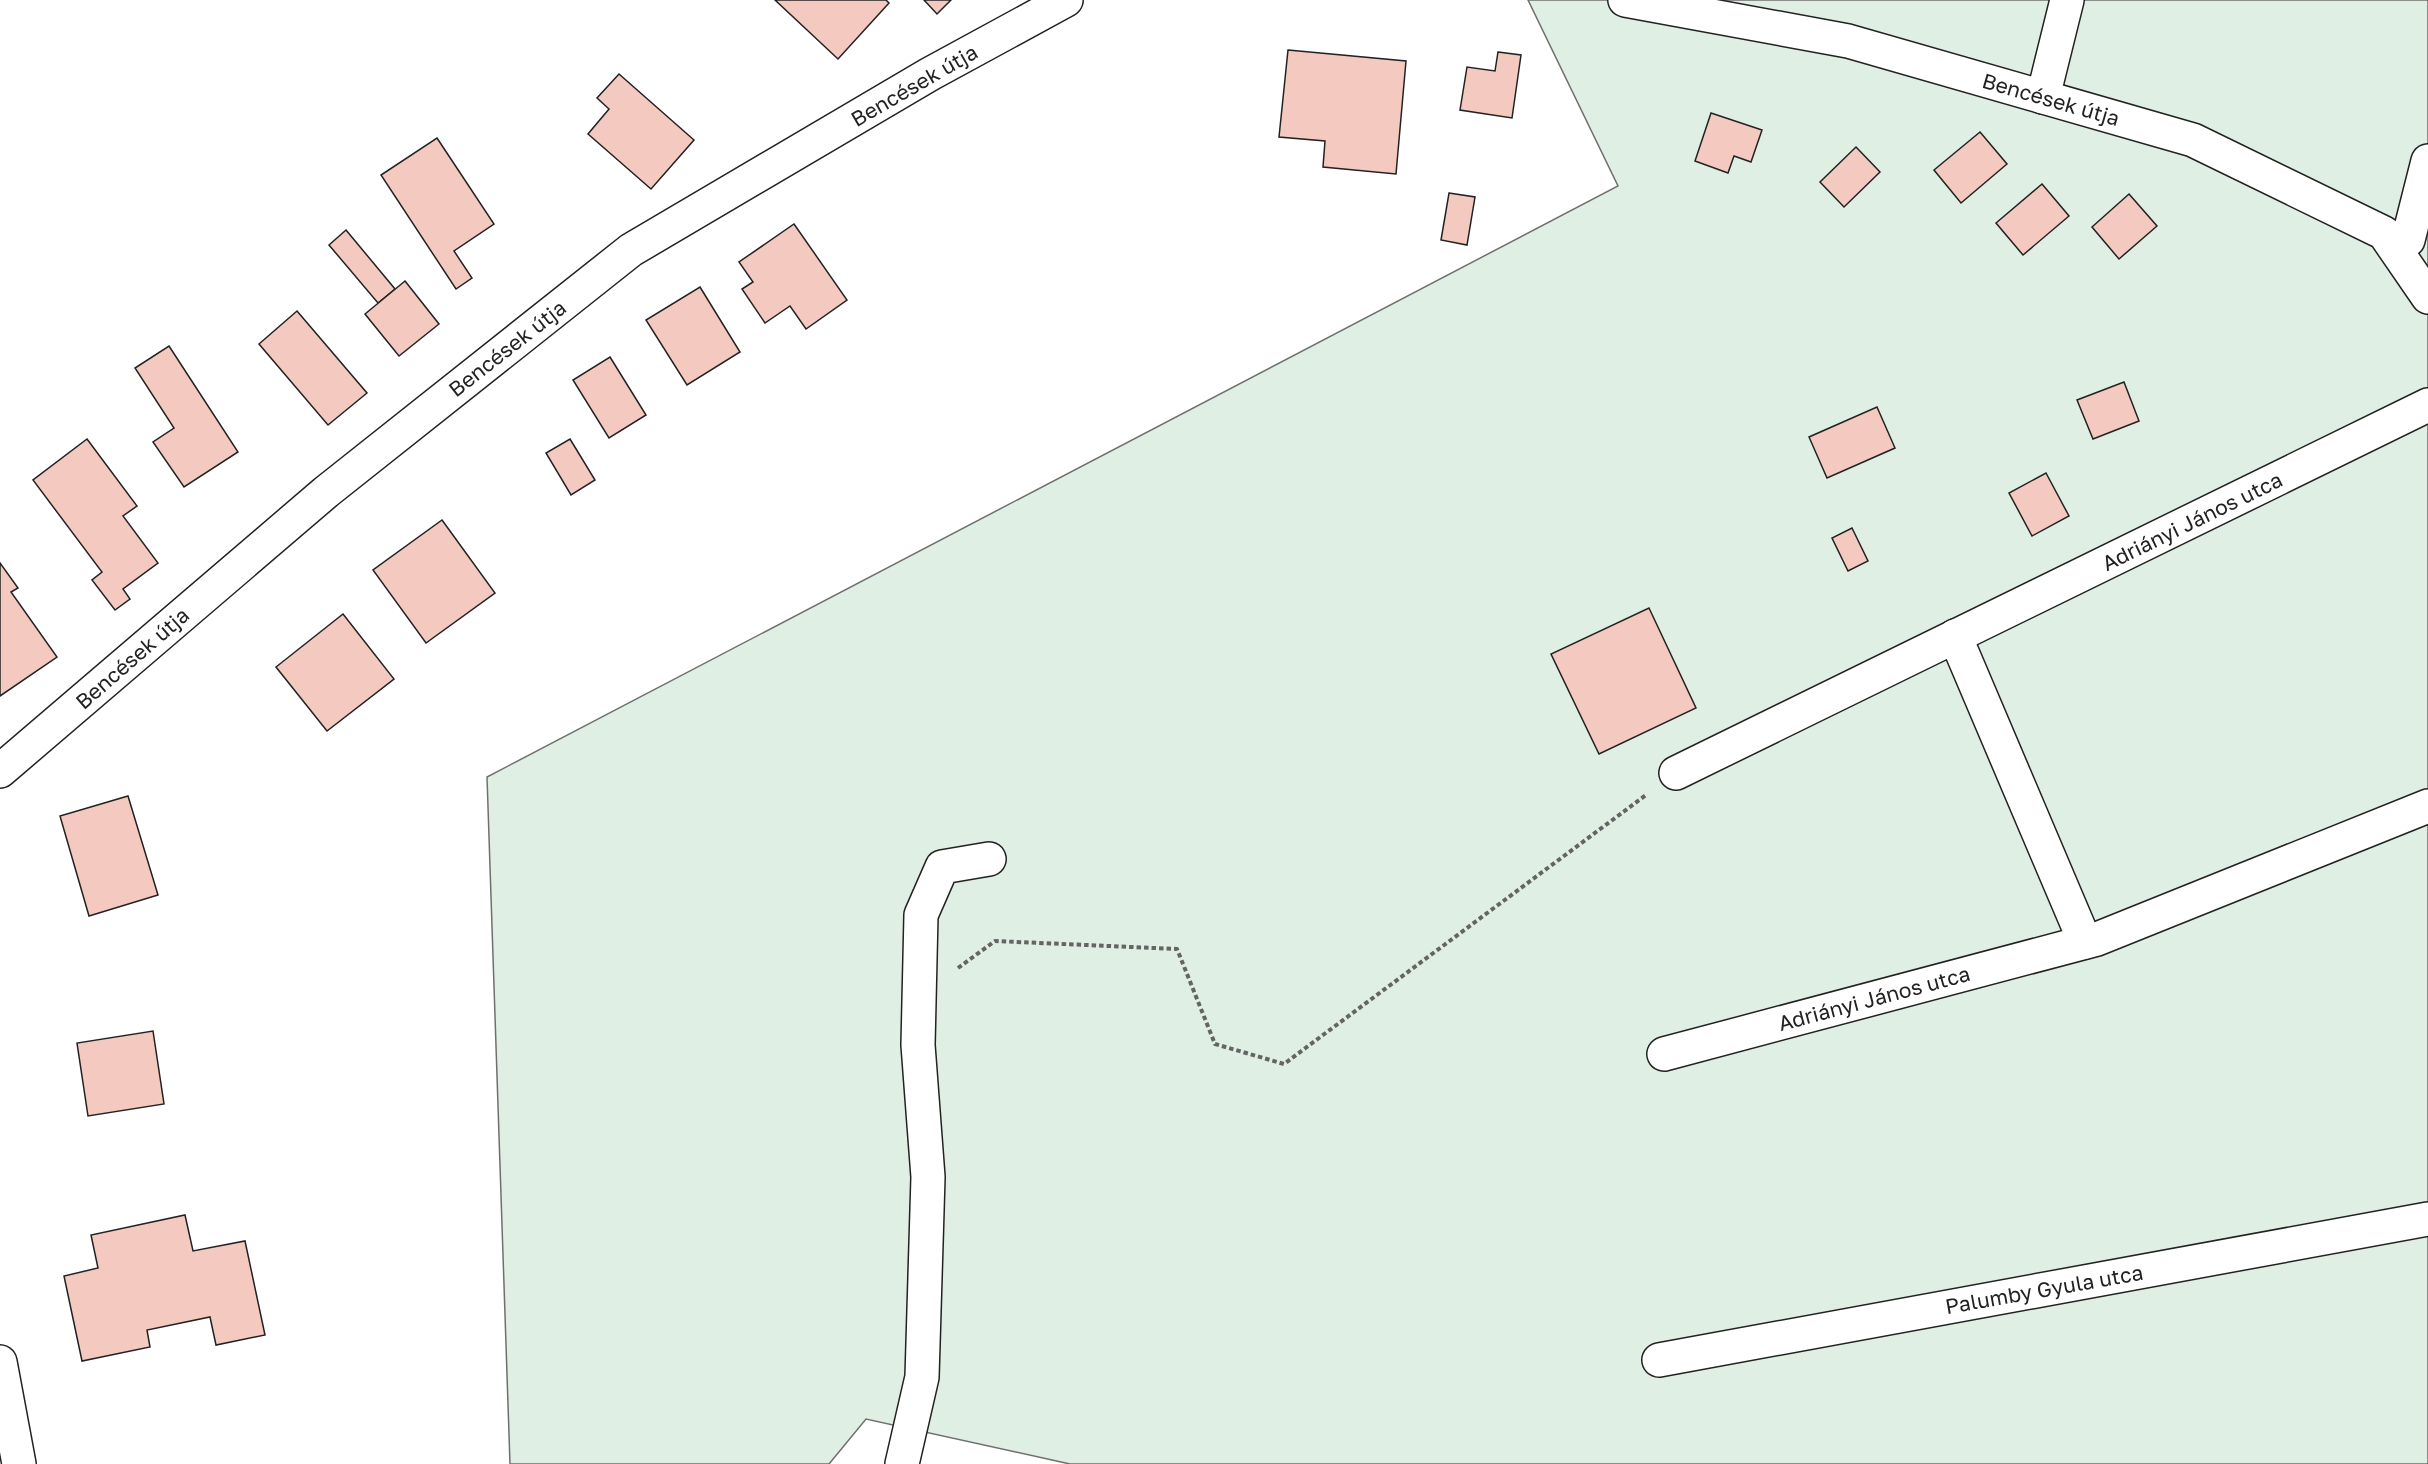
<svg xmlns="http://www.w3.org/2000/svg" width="2428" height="1464" viewBox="0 0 2428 1464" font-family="'Golos Text',sans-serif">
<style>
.green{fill:#e0efe3;stroke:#6f6f6f;stroke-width:1.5}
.building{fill:#f3c9c0;stroke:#222;stroke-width:1.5}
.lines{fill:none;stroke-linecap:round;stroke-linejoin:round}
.minor-casing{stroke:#222;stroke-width:36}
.path{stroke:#646464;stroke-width:4;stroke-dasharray:4.5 3;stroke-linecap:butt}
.minor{stroke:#fff;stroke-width:33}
.labels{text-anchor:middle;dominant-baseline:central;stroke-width:4.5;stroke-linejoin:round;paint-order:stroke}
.street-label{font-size:21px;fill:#222;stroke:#fff}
</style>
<rect width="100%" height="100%" fill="#fff"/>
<path class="green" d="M1528 0H2428V1464H1070L866 1419 829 1464H510L487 777 1618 186Z"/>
<g class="building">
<path d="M775 0H886L889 3 838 59Z"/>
<path d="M924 0H951L937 14Z"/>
<path d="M1288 50 1406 61 1396 174 1323 167 1325 141 1279 137Z"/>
<path d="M1498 52 1521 55 1512 118 1460 110 1467 67 1495 71Z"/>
<path d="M619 74 694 140 651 189 588 134 609 109 597 98Z"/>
<path d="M1711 113 1762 130 1751 162 1734 156 1728 173 1695 161Z"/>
<path d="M1980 132 2007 164 1961 203 1934 170Z"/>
<path d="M437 138 494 224 454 251 472 278 456 289 381 175Z"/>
<path d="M1856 147 1880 172 1844 207 1820 182Z"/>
<path d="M2042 184 2069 216 2023 255 1996 223Z"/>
<path d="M1449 193 1475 197 1467 245 1441 240Z"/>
<path d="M2129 194 2157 226 2119 259 2092 227Z"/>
<path d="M794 224 847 300 806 329 790 306 765 323 742 289 753 282 739 262Z"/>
<path d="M346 230 395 289 378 303 329 245Z"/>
<path d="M405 281 439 324 399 356 365 314Z"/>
<path d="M700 287 740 352 687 385 646 320Z"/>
<path d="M297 311 367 393 328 425 259 344Z"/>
<path d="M169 346 238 452 184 487 153 442 174 428 135 368Z"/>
<path d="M610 357 646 415 609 438 573 380Z"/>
<path d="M2124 382 2139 421 2093 439 2077 400Z"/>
<path d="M1877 407 1895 448 1827 478 1809 437Z"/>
<path d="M87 439 137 506 123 516 158 563 123 589 130 599 115 610 92 580 102 572 33 480Z"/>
<path d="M570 439 595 480 571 495 546 453Z"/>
<path d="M2046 473 2069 516 2032 536 2009 493Z"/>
<path d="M442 520 495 593 426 643 373 570Z"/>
<path d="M1852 528 1868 561 1848 571 1832 538Z"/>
<path d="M0 563 18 588 11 592 57 657 0 696Z"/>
<path d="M1649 608 1696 708 1599 754 1551 654Z"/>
<path d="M343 614 394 679 327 731 276 667Z"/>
<path d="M128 796 158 895 89 916 60 816Z"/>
<path d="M153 1031 164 1104 88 1116 77 1043Z"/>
<path d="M185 1215 193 1251 245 1241 265 1335 216 1345 210 1317 147 1330 150 1347 82 1361 64 1276 98 1268 91 1235Z"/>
</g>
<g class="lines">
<g class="minor-casing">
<g id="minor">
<path d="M1625 0 1848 41 2193 140 2384 233 2428 297"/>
<path d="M2043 97 2067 0"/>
<path d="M2408 240 2428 161"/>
<path d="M1955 636 2085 942"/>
<path d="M0 771 326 492 631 250 930 74 1066 0"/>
<path d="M1676 773 2428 405"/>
<path d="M1664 1054 2097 939 2428 806"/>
<path d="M1659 1360 2428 1219"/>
<path d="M0 1362 19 1464"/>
<path d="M902 1464 922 1377 928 1177 918 1045 921 915 942 867 989 859"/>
</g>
</g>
<path class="path" d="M958 968 995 941 1177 949 1215 1044 1284 1064 1646 795"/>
<use href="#minor" class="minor"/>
</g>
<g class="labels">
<g class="street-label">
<text transform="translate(914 85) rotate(-30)">Bencések útja</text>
<text transform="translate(2051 99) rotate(16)">Bencések útja</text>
<text transform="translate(507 348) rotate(-38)">Bencések útja</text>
<text transform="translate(2192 521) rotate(-26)">Adriányi János utca</text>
<text transform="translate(132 658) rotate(-41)">Bencések útja</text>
<text transform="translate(1874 998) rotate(-15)">Adriányi János utca</text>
<text transform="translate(2044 1289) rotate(-10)">Palumby Gyula utca</text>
</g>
</g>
</svg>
